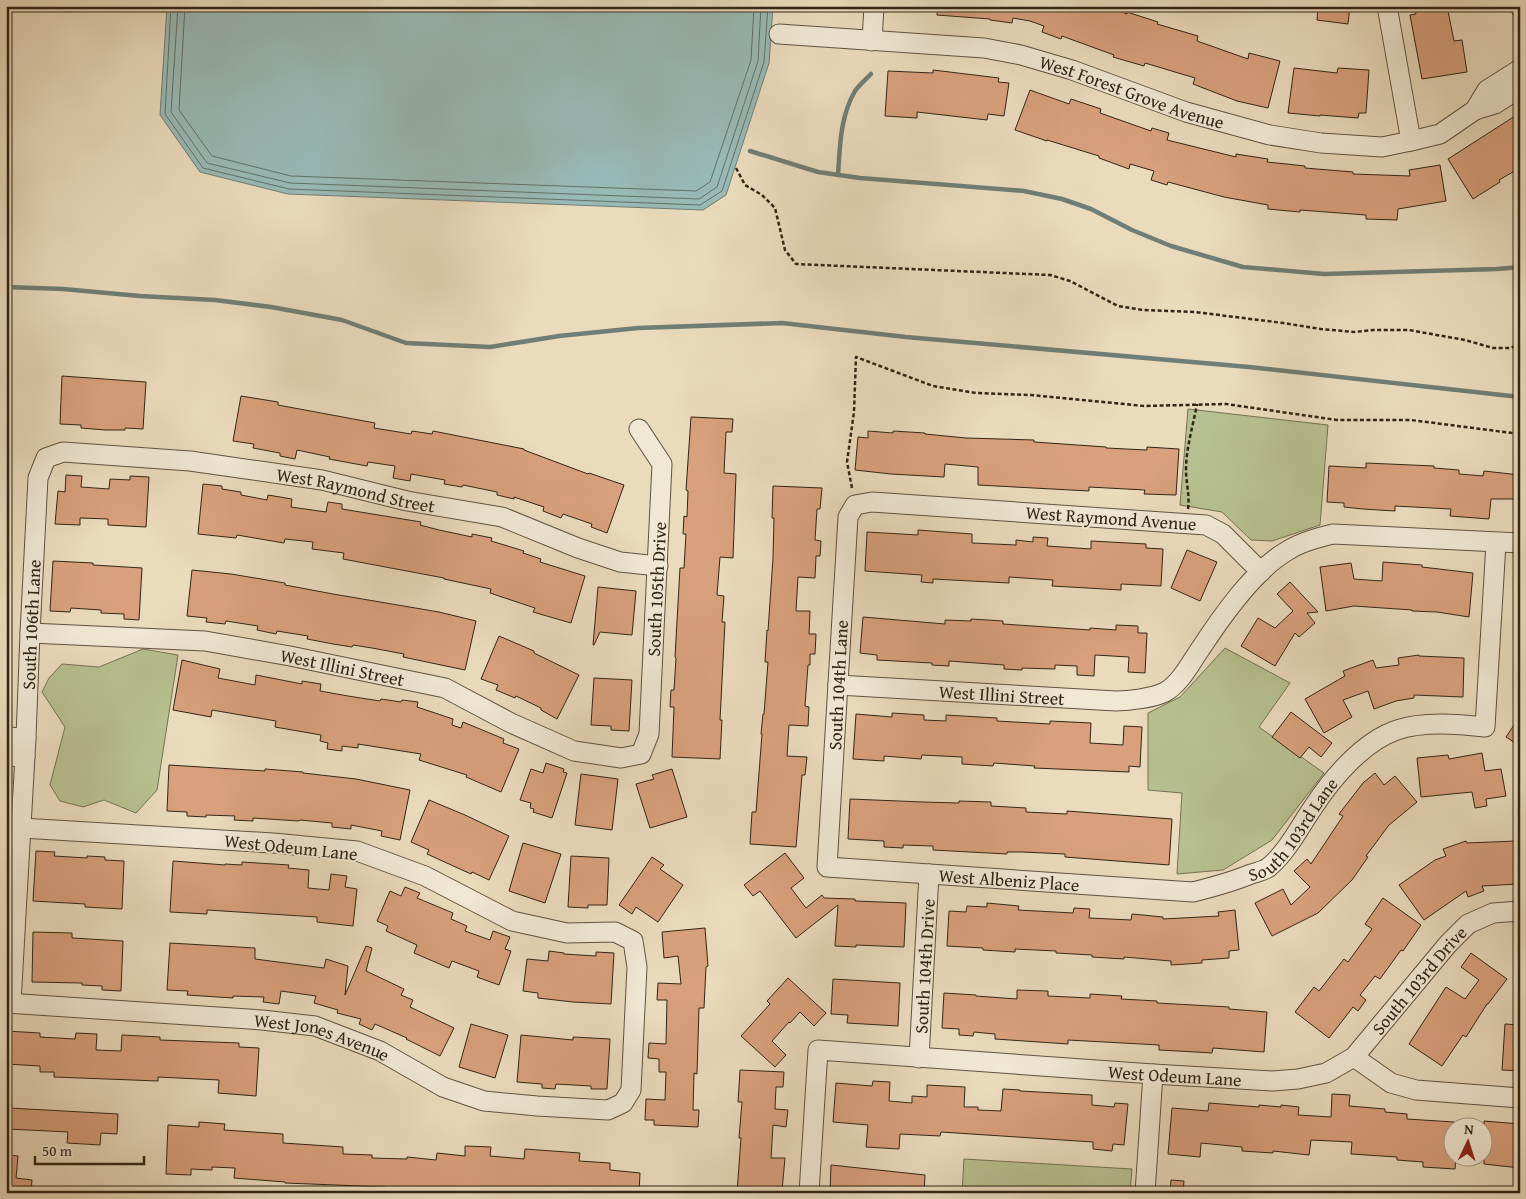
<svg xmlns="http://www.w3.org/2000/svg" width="1526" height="1199" viewBox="0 0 1526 1199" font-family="'Gentium Book Plus',serif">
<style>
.green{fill:#b7c090;stroke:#747253}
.water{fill:#98bab6;stroke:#6f7e76}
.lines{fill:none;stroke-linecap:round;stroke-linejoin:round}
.shore{stroke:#647066;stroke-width:1}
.stream{stroke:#6f7e76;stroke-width:4.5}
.building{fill:#d8a07c;stroke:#312516}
.minor-casing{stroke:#5f5240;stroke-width:21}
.path{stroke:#312516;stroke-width:2.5;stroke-dasharray:4 2.5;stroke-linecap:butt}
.minor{stroke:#f1e8d4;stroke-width:19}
.labels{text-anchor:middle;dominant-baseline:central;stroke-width:4;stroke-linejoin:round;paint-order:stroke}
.street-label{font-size:18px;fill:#312516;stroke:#f1e8d4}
</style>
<rect width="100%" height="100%" fill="#eadbbd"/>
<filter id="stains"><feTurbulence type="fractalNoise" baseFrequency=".004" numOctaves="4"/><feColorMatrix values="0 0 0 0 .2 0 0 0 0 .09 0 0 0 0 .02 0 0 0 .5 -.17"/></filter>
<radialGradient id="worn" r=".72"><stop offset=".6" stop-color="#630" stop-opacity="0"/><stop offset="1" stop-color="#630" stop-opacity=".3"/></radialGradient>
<g class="green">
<path d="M1188 409 1328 425 1320 525 1272 541 1251 540 1222 512 1180 505Z"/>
<path d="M1225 648 1290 683 1259 727 1324 773 1272 840 1223 870 1177 874 1182 793 1148 790V713L1180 697Z"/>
<path d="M143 649 178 655 157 790 136 813 104 800 83 807 60 801 50 785 65 727 42 692 49 678 62 664 99 667Z"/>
<path d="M964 1159 1132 1169 1130 1193H962Z"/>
</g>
<path class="water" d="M167 6H773L769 63 726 195 703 210 288 194 200 172 160 115Z"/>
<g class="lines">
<g class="shore">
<path d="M171 6 165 114 203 168 289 189 700 205 722 191 764 62 768 6"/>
<path d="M178 6 171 112 207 163 290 183 699 199 717 187 758 61 761 6"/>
<path d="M185 6 179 110 212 156 291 176 696 191 710 182 751 60 754 6"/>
</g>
<g class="stream">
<path d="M750 151 818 172 860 178 1024 191 1062 199 1091 209 1132 230 1171 246 1243 267 1324 274 1497 269 1520 267"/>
<path d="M838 175C840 146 840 117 855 91 859 85 866 79 871 74"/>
<path d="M6 287 63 289 140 296 215 300 271 307 342 320 406 343 490 347 559 336 638 328 782 323 906 337 1249 367 1520 397"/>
</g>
</g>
<g class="building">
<path d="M937 6H1107L1127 14V12L1158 22 1157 24 1198 36 1197 41 1248 59 1249 53 1280 61 1268 108 1237 101 1193 84 1195 78 1145 63 1144 66 1113 57 1114 55 1062 36 1061 39 1042 32 1044 26 1030 21 1013 18 1012 23 990 20V19L937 15Z"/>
<path d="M1318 6H1350L1348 24 1317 20Z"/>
<path d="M1414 6H1447L1454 41 1462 40 1467 72 1422 79 1410 15 1416 14Z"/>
<path d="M1294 68 1337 73 1338 68 1369 70 1366 113H1359L1358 118 1320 115V116L1288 113Z"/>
<path d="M933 70 999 78 998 82 1009 83 1004 116 988 114 987 120 917 112V118L885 116 888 71 933 73Z"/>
<path d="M1030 90 1069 104 1071 99 1101 109 1100 113 1151 131 1152 128 1169 133 1167 140 1236 157V154L1268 159 1267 162 1305 166V168L1353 172V174L1410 176 1409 170 1440 165 1446 201 1398 209 1397 220 1366 219V215L1300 210V212L1268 209V205L1224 197 1168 182 1167 185 1151 180 1154 171 1130 164 1129 169 1099 158V156L1047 140V141L1015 130Z"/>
<path d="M1515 116 1520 123V168L1499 180 1500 182 1473 199 1448 159Z"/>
<path d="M62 376 146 382 143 429 125 428V430H105L81 428V425L60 424Z"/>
<path d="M241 396 278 402V405L375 423 374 428 411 434 412 431 432 434 433 431 524 449V450L588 474 589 473 624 485 607 533 591 527 592 524 563 514 561 518 543 511 544 507 514 497V499L497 495V492L463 485 462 487 444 484 445 480 411 474 410 481 393 478 395 466 368 462 367 466 329 459 330 457 297 450 295 459 280 456V453L253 448 254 444 233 441Z"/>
<path d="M691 417 733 419 732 432H726L724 473 736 474 733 558 720 557 717 595 724 596 722 622H725L720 720H722L720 759 672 757 674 707H670L671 690H674L676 658 675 657 680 568H684L686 534H683L684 516 687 517 688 491 686 490Z"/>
<path d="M868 431 893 433V431L925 433V434L966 438 1034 440V442L1106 447V448L1147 450V447L1179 449 1176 495 1144 494 1145 490 1089 487V491L978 485V467L945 464 944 477 891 474 855 470 858 437 868 438Z"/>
<path d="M1366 463 1434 466V468L1459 470V474L1483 476 1484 471 1520 475V499H1491L1489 519 1450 516 1451 509 1395 506V511L1363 509 1344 507V503L1327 502 1329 466 1366 468Z"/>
<path d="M66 475 82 476 81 487 109 489 110 479 130 480V476L149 477 146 527 108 525V519L80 518V525L55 524 58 491 65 492Z"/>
<path d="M203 484 222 486V489L241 492V495L267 500 268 495 292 499 291 507 326 512 328 502 342 504V509L421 522 420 525 439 530 472 537V534L492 538 491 541 524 551 523 553 541 559 540 562 585 576 571 623 533 612 535 608 490 593 491 589 444 579V578L343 559 344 553 312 549 313 542 285 539 284 543 237 535 236 538 198 534Z"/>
<path d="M773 486 822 488 820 509H817L815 540 821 541 820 556H816L815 578 798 577 796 611H810L809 634H816L815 654H810V665H808L805 706 809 707 808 726 789 725 787 756 807 757 805 775H802L796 847 750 844 752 812H756L762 734H761L763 714H764L768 662H765L767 630 768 631 773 558 774 518H772Z"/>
<path d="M918 530 972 534V543L1016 545V540L1033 542V537L1048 538 1047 546 1091 549V541L1146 544V548L1163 549 1161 586 1121 584V590L1087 588 1052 586 1053 580 1009 577V583L933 579V583L921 582 922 575 865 571 867 532 918 535Z"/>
<path d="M1187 550 1217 562 1200 601 1171 588Z"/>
<path d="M53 561 93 563V565L142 568 139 620 124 619V614L101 613V610L71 608 70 612 50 611Z"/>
<path d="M1383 562 1422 565V567L1473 573 1469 617 1437 612 1412 611V610L1354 606 1326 611 1320 567 1351 563 1354 579 1382 581Z"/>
<path d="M192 570 231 574 285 583V585L333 594 439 612 476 621 465 670 403 657 404 654 372 648 353 645 352 647 333 644 307 639 308 636 277 631 276 634 257 630 258 626 226 621 225 624 206 622 207 618 187 616Z"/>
<path d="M1290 582 1318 612 1307 613 1315 623 1299 637 1295 633 1275 666 1241 646 1258 618 1275 628 1293 611 1277 594Z"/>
<path d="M598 587 636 591 632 635 600 632 594 645H593Z"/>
<path d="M863 617 945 624V620L971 621V619L1003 621V624L1090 630V628L1116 630V625L1138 626V633H1147L1145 673 1128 672 1129 657 1095 655 1094 676 1077 675V666L1055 665V669L1022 668V670L1004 669V665L949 661V666L932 665V663L877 660V655L860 653Z"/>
<path d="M499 636 534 651V653L579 675 557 719 541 710V708L516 696 515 698 496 690 498 685 481 679Z"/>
<path d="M1419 655V656L1464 658 1463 697 1414 695V698L1396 701 1374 709 1368 691 1343 700 1352 717 1324 733 1305 699 1345 676 1343 671 1373 660 1376 668 1399 665 1398 658Z"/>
<path d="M182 660 220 669 218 678 255 685 256 675 302 684V681L321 684 320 691 348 696 380 701 381 699 401 702 402 700 418 702 417 707 453 719 452 725 461 728 463 722 504 739 503 743 519 749 501 792 466 777 467 775 419 760 421 754 358 744V748L342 746V751L327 749 328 743 320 741 321 735 275 727 276 721 212 710 211 717 173 710Z"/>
<path d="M594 678 632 680 629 731 611 730V726L591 725Z"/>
<path d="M1291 712 1332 743 1321 757 1309 747 1300 758 1272 737Z"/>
<path d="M892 713 924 715V720L946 721V715L997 718V721L1050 724V721L1091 723 1090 743 1123 745 1124 726 1142 727 1140 767 1129 766V772L1034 768 1035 766 994 763 993 766 962 764V757L922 755 921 759 884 756V761L853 759 856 714 892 717Z"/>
<path d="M1520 716V746L1506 737Z"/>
<path d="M1482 753 1485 771 1501 769 1506 796 1486 799 1487 806 1475 808 1472 792 1421 797 1417 758 1448 755 1449 759Z"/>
<path d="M546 763 564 769 563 772 567 773 552 818 533 812 534 809 530 808 531 803 520 800 531 769 543 773Z"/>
<path d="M169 765 265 771V769L303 772V773L356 779 410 790 400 840 381 836 382 831 351 825V829L332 827V823L300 820 299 821 253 818V821L234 820 235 816 206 815V817L187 816V812L167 811Z"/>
<path d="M672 769 687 817 650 828 636 784 654 779 652 775Z"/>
<path d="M1375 773 1384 785 1395 776 1417 802 1389 825 1366 856 1368 857 1352 880 1318 913 1272 936 1255 903 1283 889 1291 905 1310 887 1294 871 1307 859 1311 864 1343 816 1339 814 1363 783Z"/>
<path d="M581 774 618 779 612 830 575 825Z"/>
<path d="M850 799 923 802 959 803V801L991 802V806L1026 808V812L1067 814V811L1172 819 1169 865 1065 857V854L1023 852H1007V854L933 850V846L903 845V848L884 847V841L848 839Z"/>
<path d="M429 800 465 815 509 836 489 880 472 872 471 874 427 854 429 850 411 842Z"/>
<path d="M1466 841 1467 843 1516 841 1518 884 1482 886 1484 891 1468 897 1466 891 1424 920 1399 885 1435 860 1446 856 1443 849Z"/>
<path d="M523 843 561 854 545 903 509 891Z"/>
<path d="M36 851 55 852 54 856 87 858V856L105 857V860L124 861 122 909 85 907V904L33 901Z"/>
<path d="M785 853 804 878 791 888 806 908 822 895 824 898 855 899V901L906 903 904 947 856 945V947L835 946 838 905 796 938 760 891 753 896 744 885Z"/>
<path d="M571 856 609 858 607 905H588V908L568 907Z"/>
<path d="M652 857 664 865 660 869 683 885 658 922 636 907 632 914 619 905Z"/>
<path d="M173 861 225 865V864L242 865V862L289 865 288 868 309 870 308 888 329 890 331 874 347 876 345 887 357 889 353 926 317 922V917L207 910V914L170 912Z"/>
<path d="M405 887 420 893 417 898 453 913 451 919 467 926 465 931 490 940 493 931 510 937 505 949 511 951 499 985 477 977 479 971 452 961 449 968 414 953 417 945 386 931 388 926 377 921 390 891 401 896Z"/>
<path d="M1383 898 1421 925 1403 951 1401 950 1380 979 1375 976 1360 995 1366 1000 1358 1011 1353 1007 1329 1038 1295 1012 1314 987 1319 991 1344 959 1348 962 1372 929 1365 924Z"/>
<path d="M987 903 1019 906 1018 910 1073 913 1074 908 1090 909 1089 918 1131 920 1132 914 1163 917V919L1219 916 1218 912 1235 910 1239 950 1229 951V958L1202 960V963L1171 965V961L1124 957V959L1092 957V955L1056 953V951L1015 949V952L983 950V948L947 946 949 911 966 912 967 906 987 907Z"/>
<path d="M705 928 708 966 706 967 704 1008H699L697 1074 694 1073 693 1110H699L698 1127 654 1125V1120H645L646 1099 665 1100 666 1072H659V1059L648 1058 649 1043 666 1044 667 1000H657L658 983 681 984 678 956 664 958 662 932Z"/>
<path d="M33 932 72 933V938L123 941 121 991 102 990V986L82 985V983L32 982Z"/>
<path d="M170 943 255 948V959L324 968 326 959 348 966 345 995 366 946 372 948 366 971 404 989 401 995 413 1000 410 1007 454 1028 440 1056 406 1039 407 1038 375 1024 372 1030 359 1024 361 1019 337 1013 338 1010 314 1003 316 996 281 991 279 1004 263 1002 264 997 233 996V998L187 995 188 991 167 990Z"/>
<path d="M549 951 564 953V954L596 956V952L614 953 611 1004 573 1002 538 998V993L523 991 527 959 548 961Z"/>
<path d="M1471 953 1507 979 1488 1004H1487L1466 1037 1463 1035 1442 1066 1409 1044 1446 987 1465 999 1479 980 1461 967Z"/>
<path d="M788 978 826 1013 814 1026 800 1012 790 1023 789 1022 772 1041 786 1055 775 1067 741 1036 770 1004 767 1001Z"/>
<path d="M833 979 900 983 898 1026 847 1023 848 1015 831 1014Z"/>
<path d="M1017 990 1048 991V996L1090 998V994L1122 996 1121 999 1157 1001V1003L1229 1007V1009L1267 1012 1264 1052 1213 1048 1212 1053 1196 1052 1159 1050V1045L1068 1040V1044L995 1039V1034L974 1032 973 1036 959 1035V1029L942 1028 944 993 976 995V996L1017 999Z"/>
<path d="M471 1024 508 1035 495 1078 459 1067Z"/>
<path d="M1505 1024 1520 1025V1071L1502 1070Z"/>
<path d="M6 1031 40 1033V1037L75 1039 76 1033 97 1034 96 1050 121 1051 122 1035 160 1037V1040L239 1043V1047L259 1048 256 1096 218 1093 219 1080 158 1077V1081L54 1077V1072H40V1066L6 1064Z"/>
<path d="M521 1035 573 1040V1037L610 1039 607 1089H591V1086L556 1084 555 1089 542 1088V1084L517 1082Z"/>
<path d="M740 1070 784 1072 783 1087H776L775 1109 788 1110 786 1127 773 1125 771 1158H785L782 1191 773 1190V1193H737L741 1138H739L742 1102H738Z"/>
<path d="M873 1081 890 1082 889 1101 912 1103V1096L927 1097V1085L965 1087 964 1107H978V1110L1001 1111 1003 1089 1020 1090V1091L1092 1095V1105L1114 1107 1115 1103 1128 1104 1124 1145 1113 1144 1112 1151 1093 1149V1142L941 1132 940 1136 900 1134 899 1149 866 1147 868 1125 833 1122 836 1083 872 1086Z"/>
<path d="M1332 1094 1350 1095 1349 1106 1385 1109V1112L1407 1114V1119L1454 1122V1156H1456L1455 1169 1423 1167V1162L1397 1160V1157L1351 1154 1352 1142 1311 1140 1309 1155 1273 1151V1153L1242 1151V1147L1201 1143 1200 1157 1168 1154 1172 1108 1208 1111 1209 1103 1259 1107V1105L1281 1107V1105L1299 1107 1298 1115 1331 1117Z"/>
<path d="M9 1108 118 1114 117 1134 101 1133 100 1145 67 1143 68 1132 8 1129Z"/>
<path d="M1484 1121 1520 1124V1168L1484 1164Z"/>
<path d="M199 1122 225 1124 224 1130 283 1134V1143L343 1147V1154L372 1155V1158L407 1159V1157L436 1160 437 1153 465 1156V1146L491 1147 490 1156 524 1159 525 1149 580 1153 579 1161 610 1163V1170L640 1173 639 1193H458L400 1189V1192L386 1191V1187L285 1183V1182L234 1178 235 1168 212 1167V1170L191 1169V1175L166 1174 168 1125 199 1127Z"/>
<path d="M6 1155 18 1156 16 1178 32 1180 31 1193H6Z"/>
<path d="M831 1165 925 1175 924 1193H830Z"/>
<path d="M1171 1180 1184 1181 1183 1193H1170Z"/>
</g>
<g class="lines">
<g class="minor-casing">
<g id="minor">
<path d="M1387 6 1411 141"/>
<path d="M1520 6V7"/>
<path id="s1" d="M779 34 984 48 1021 55 1072 70 1186 112 1270 135 1321 143 1382 147 1411 141 1440 134 1475 110 1495 104 1520 88"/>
<path d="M872 41 874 6"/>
<path d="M1475 110 1487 90 1520 69"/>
<path id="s2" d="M1261 572 1223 534 1206 525 872 502 855 505 848 517 827 867 1193 892C1213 887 1232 882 1251 874 1257 872 1264 871 1269 867 1288 851 1300 826 1314 806 1333 777 1364 741 1397 730 1423 721 1458 724 1485 727L1496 543"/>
<path id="s3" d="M30 633 205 641 290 656 445 688 511 723 574 751 621 758 641 754 649 734 662 464 639 429"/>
<path id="s4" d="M838 685 1116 701C1129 701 1153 698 1165 692 1181 683 1191 662 1201 648 1222 616 1254 570 1287 551 1301 542 1317 538 1333 534L1520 543"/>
<path d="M6 737 26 738"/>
<path d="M6 756 25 757"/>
<path id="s5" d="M6 1003 262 1020 315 1026 380 1051 443 1087 484 1101 537 1106 608 1110 623 1103 631 1090 637 967 633 941 615 932 567 933 512 921 425 876 357 851 273 843 21 828"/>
<path id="s6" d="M11 1003 26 738 30 633 38 478 46 458 63 452 190 461 322 480 407 501 502 517 578 548 620 562 658 566"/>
<path d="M1354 1057 1391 1083 1416 1090 1520 1098"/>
<path id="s7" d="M919 1058 929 874"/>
<path id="s8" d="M809 1193 818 1050 1153 1074 1273 1081 1298 1079 1326 1073 1354 1057 1448 944 1468 924 1493 913 1520 911"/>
<path d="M1145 1193 1153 1074"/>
</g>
</g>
<g class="path">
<path d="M736 168 745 185 762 195 775 208 785 250 796 264 1050 275 1070 281 1118 306 1143 310 1195 312 1283 323 1321 329 1354 332 1374 330H1409L1465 340 1493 348H1510L1520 345"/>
<path d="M852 488 847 462 854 412 856 357 933 386 976 393 1031 395 1144 406 1226 404 1337 420H1411L1520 434"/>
<path d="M1188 509C1190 496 1186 483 1186 470 1186 448 1193 426 1197 404"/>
</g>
<use href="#minor" class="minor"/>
</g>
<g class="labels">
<g class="street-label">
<text stroke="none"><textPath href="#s1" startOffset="360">West Forest Grove Avenue</textPath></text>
<text stroke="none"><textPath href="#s6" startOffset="861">West Raymond Street</textPath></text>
<text transform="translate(1111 518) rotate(4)">West Raymond Avenue</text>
<text stroke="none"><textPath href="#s3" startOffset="798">South 105th Drive</textPath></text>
<text stroke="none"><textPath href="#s6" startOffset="379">South 106th Lane</textPath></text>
<text stroke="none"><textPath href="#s3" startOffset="315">West Illini Street</textPath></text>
<text transform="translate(838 685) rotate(-87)">South 104th Lane</text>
<text stroke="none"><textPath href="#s4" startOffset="164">West Illini Street</textPath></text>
<text stroke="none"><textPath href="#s2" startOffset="1280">South 103rd Lane</textPath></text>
<text transform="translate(291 847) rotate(6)">West Odeum Lane</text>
<text stroke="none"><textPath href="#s2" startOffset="972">West Albeniz Place</textPath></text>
<text stroke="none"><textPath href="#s7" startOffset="92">South 104th Drive</textPath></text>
<text stroke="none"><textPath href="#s8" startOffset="786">South 103rd Drive</textPath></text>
<text stroke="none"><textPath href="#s5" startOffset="319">West Jones Avenue</textPath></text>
<text stroke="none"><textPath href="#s8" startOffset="501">West Odeum Lane</textPath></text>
</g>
</g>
<rect width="1526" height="1199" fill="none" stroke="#eadbbd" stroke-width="25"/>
<rect x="8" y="8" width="1511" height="1184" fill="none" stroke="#312516" stroke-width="2.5"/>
<rect x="12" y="12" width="1501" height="1174" fill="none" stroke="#312516"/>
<g transform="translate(1468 1142) rotate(4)"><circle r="24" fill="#f1e8d4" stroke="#a49a88"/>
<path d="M0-4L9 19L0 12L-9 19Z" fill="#8f2418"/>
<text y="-8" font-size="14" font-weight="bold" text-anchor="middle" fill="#312516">N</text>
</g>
<path d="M35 1156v8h109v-8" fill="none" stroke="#312516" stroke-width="2.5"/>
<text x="42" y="1156" font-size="15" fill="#312516" stroke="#f1e8d4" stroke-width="4" paint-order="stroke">50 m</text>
<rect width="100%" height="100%" filter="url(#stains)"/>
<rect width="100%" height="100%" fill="url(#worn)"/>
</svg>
